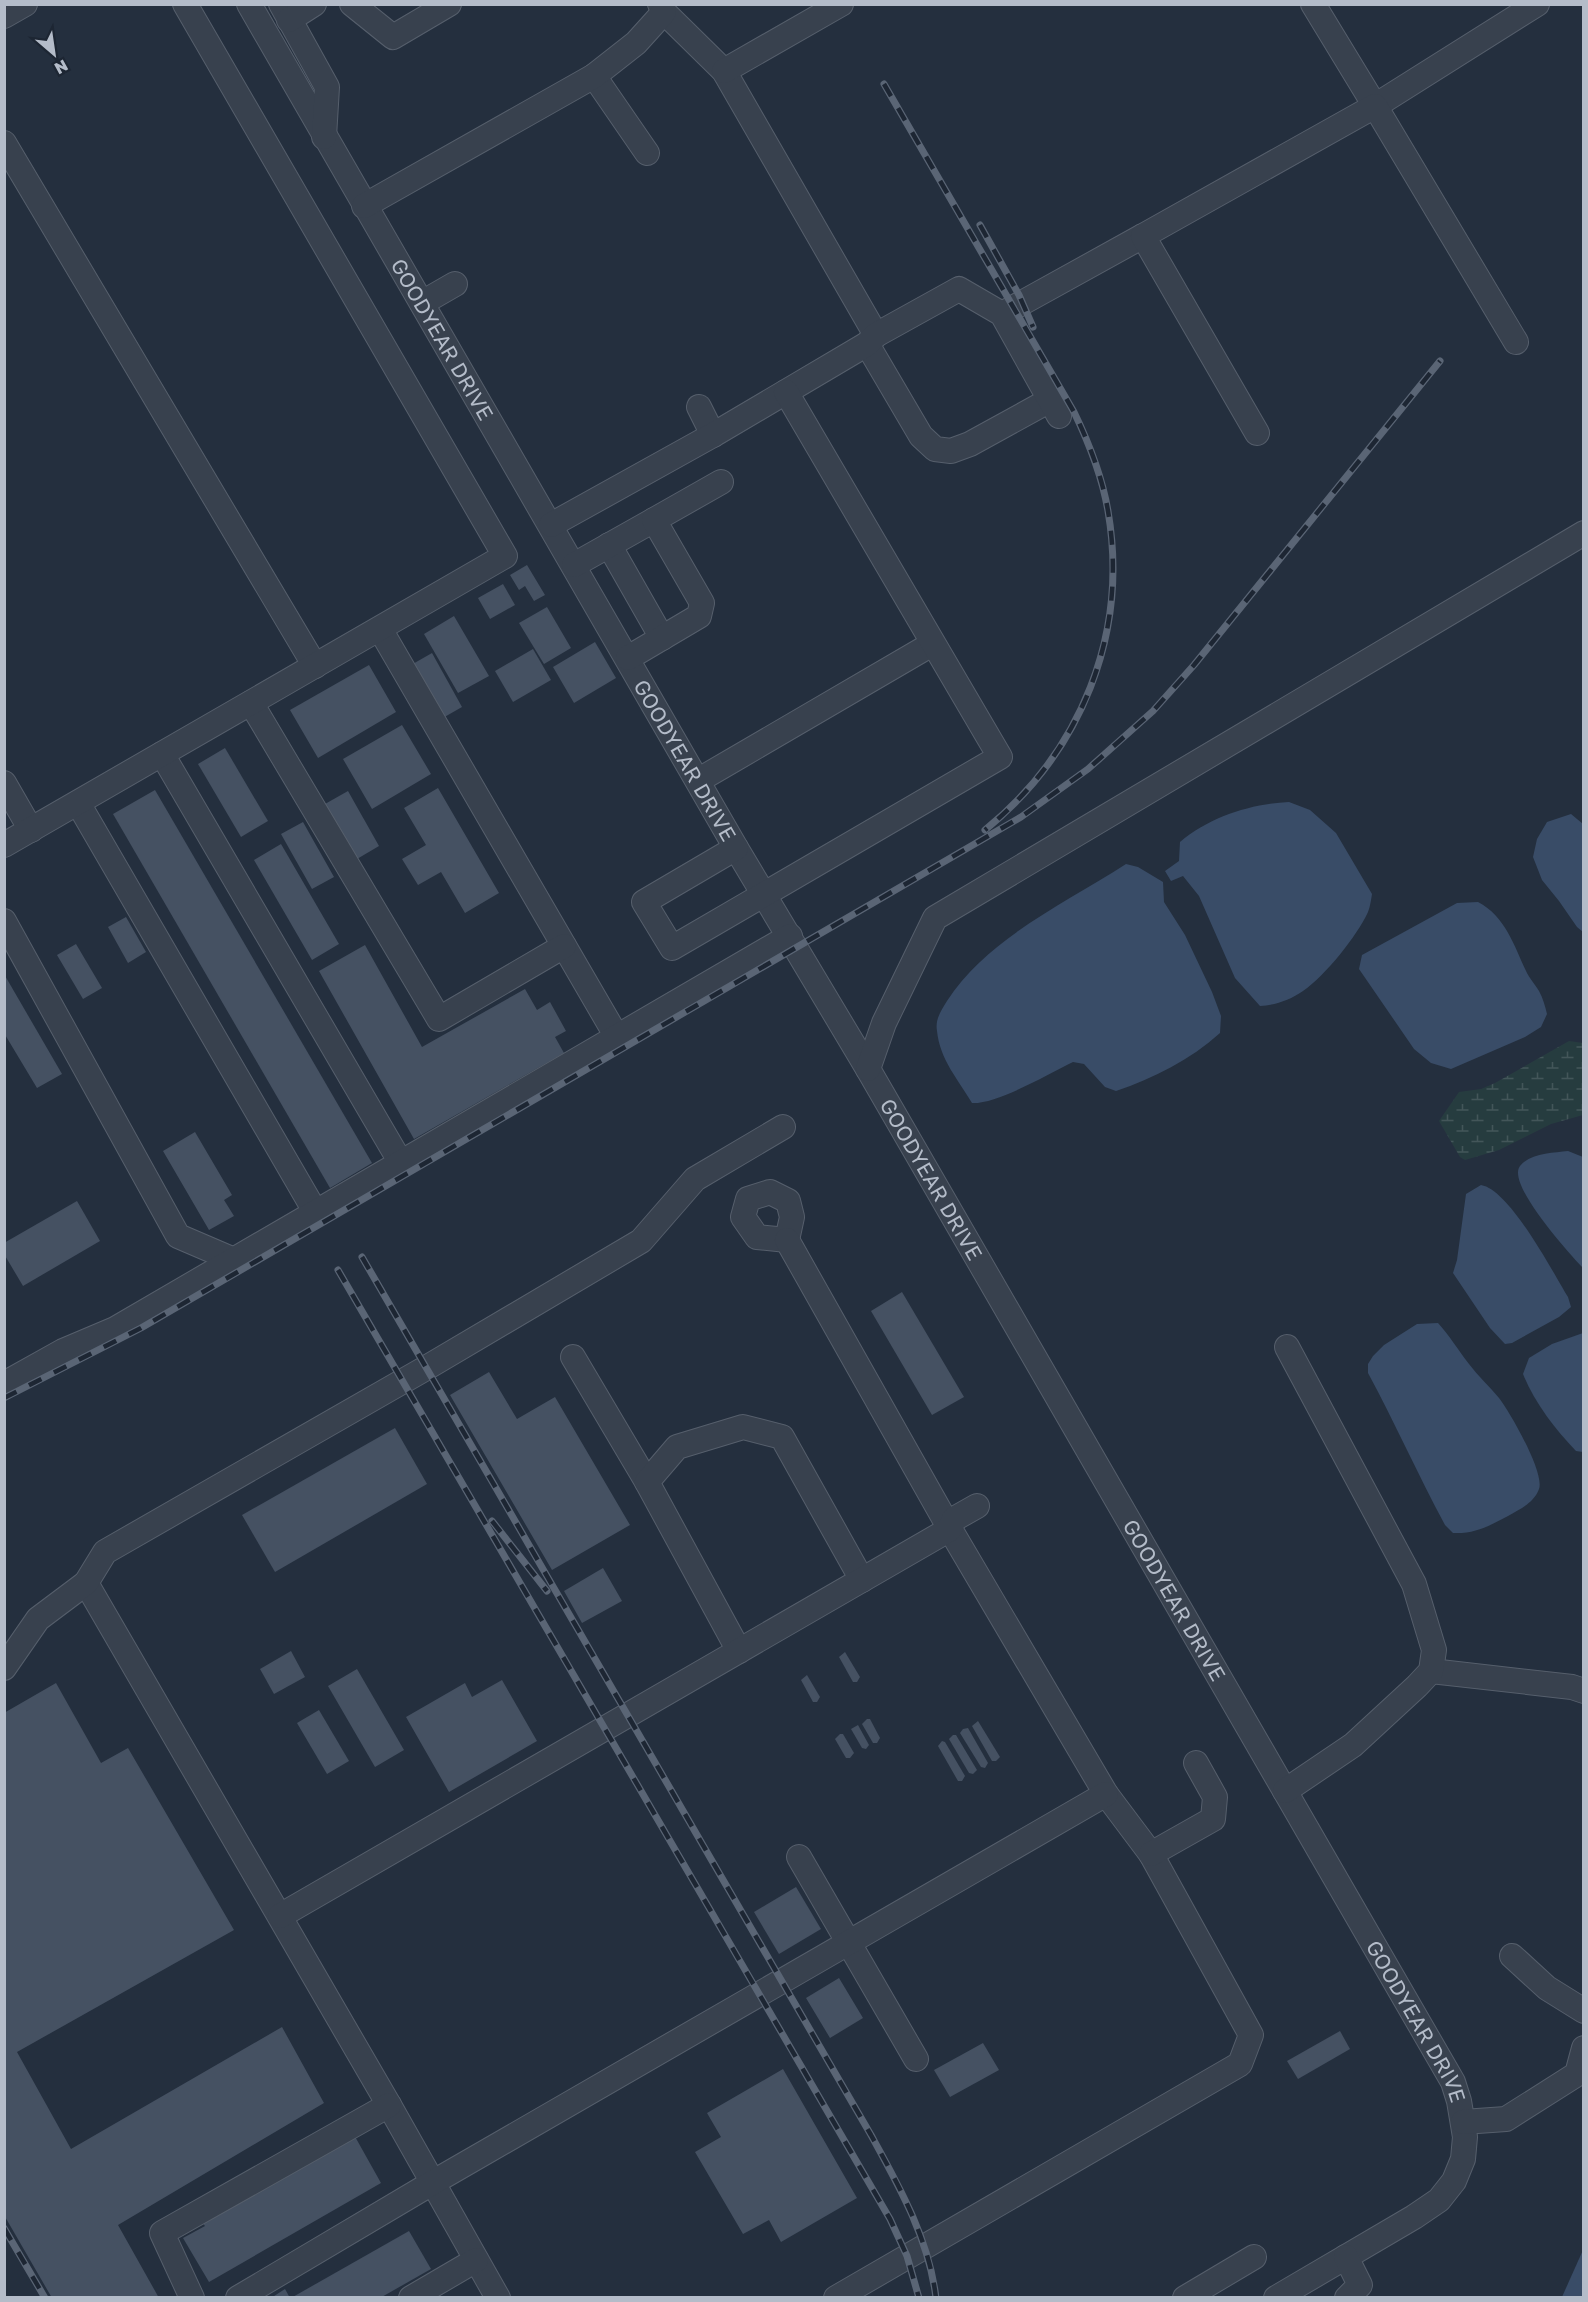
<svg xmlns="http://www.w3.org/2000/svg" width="1588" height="2302" viewBox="0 0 1588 2302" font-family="'Golos Text',sans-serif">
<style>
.wetland{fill:url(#wetland-marsh)}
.water{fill:#394c67}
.building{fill:#455162}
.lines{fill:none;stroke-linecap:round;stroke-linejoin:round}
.minor-casing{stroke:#565f6c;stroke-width:26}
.minor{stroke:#38414e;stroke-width:24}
.rail-casing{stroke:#5a6575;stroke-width:7}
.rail{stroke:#1d2633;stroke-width:4.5;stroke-dasharray:14;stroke-linecap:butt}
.labels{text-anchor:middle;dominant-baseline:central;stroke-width:6;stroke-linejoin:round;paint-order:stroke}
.street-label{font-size:21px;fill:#b4bcc9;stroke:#1d2633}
</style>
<defs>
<pattern id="wetland-marsh" width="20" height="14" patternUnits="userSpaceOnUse" patternTransform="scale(1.5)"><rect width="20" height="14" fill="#263c3f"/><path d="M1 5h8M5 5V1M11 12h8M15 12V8" fill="none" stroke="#435659"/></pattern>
</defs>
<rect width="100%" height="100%" fill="#242f3e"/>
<path class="wetland" d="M1569 1041 1583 1043V1115L1551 1124 1499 1150 1465 1160 1460 1157 1439 1121 1459 1092 1481 1089 1495 1083Z"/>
<g class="water">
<path d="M1289 802 1310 810 1336 833 1372 894C1371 900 1370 907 1368 912 1357 936 1325 976 1303 991 1290 1000 1276 1005 1260 1006L1235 978 1199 896 1183 876 1171 881 1165 871 1179 861 1180 842C1210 817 1250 804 1289 802Z"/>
<path d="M1571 814 1583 824V932L1577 927 1559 901 1542 880 1533 857 1537 839 1547 822Z"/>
<path d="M1126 864 1138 867 1163 882 1164 902 1185 935 1212 992 1221 1016 1220 1033C1190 1060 1154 1078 1116 1091L1105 1087 1084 1064 1073 1062C1048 1074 998 1104 972 1103 958 1079 940 1060 937 1031 935 1019 941 1011 947 1001 988 938 1064 904 1126 864Z"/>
<path d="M1478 902C1505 916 1514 945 1526 971 1529 978 1535 984 1539 991 1543 998 1545 1006 1547 1014L1541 1027 1525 1037 1451 1069 1431 1063 1414 1049 1359 969 1362 955 1457 903Z"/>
<path d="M1568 1151 1583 1157V1268C1570 1254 1506 1184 1520 1166 1530 1153 1553 1153 1568 1151Z"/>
<path d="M1481 1185C1510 1190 1552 1271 1568 1297L1571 1307 1559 1317 1512 1343 1505 1344 1490 1328 1453 1273 1457 1260 1466 1194Z"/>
<path d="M1438 1323C1450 1336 1458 1350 1469 1364 1478 1376 1489 1386 1499 1398 1510 1412 1545 1473 1539 1489 1534 1503 1520 1509 1508 1516 1489 1526 1475 1534 1453 1533L1445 1525C1418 1475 1395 1423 1368 1373V1364L1373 1356 1384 1345 1417 1324Z"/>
<path d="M1583 1333 1584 1334 1583 1452 1576 1451C1555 1429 1534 1402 1523 1374L1529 1358 1552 1344Z"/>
<path d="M1583 2250V2297H1562Z"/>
</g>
<g class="building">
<path d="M527 565 545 595 534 601 525 586 519 590 510 575Z"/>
<path d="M503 584 515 605 490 619 478 598Z"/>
<path d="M547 607 571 648 544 664 519 623Z"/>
<path d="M454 616 489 676 458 693 424 634Z"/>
<path d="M595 642 616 678 574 703 553 667Z"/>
<path d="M533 649 551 680 513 702 495 671Z"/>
<path d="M432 653 462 707 441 719 411 665Z"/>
<path d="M369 665 396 712 318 758 290 710Z"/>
<path d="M402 725 431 774 372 809 343 759Z"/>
<path d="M225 748 268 821 241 837 198 764Z"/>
<path d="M438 788 499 893 465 913 441 872 418 885 402 859 426 845 404 808Z"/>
<path d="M155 790 372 1163 330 1188 113 814Z"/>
<path d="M348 791 379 846 357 859 325 804Z"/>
<path d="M303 822 334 877 312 889 281 834Z"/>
<path d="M281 844 339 944 312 960 254 860Z"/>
<path d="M126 917 146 952 128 963 108 927Z"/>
<path d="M76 944 102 988 83 999 57 955Z"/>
<path d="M365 945 422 1047 525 989 537 1010 550 1002 566 1031 555 1037 564 1053 414 1139 319 971Z"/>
<path d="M4 974 62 1074 37 1088 4 1033Z"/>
<path d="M195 1132 232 1195 224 1200 234 1216 209 1230 163 1151Z"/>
<path d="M77 1201 100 1241 23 1286 4 1254V1243Z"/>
<path d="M902 1292 964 1397 932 1415 871 1311Z"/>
<path d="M489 1372 517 1419 555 1397 630 1525 552 1570 450 1395Z"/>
<path d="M395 1428 427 1484 275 1572 242 1515Z"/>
<path d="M603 1568 622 1601 582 1623 564 1591Z"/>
<path d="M291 1651 305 1677 274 1694 260 1669Z"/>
<path d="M845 1652 860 1677 857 1682H853L839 1657Z"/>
<path d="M357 1669 404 1750 375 1767 328 1686Z"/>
<path d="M807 1675 820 1697 817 1702H813L801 1680Z"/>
<path d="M502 1680 537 1741 449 1792 406 1717 465 1683 472 1697Z"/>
<path d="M56 1683 101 1763 128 1748 234 1930 17 2052 71 2149 282 2027 324 2103 118 2225 159 2298H52L4 2215V1713Z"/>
<path d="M319 1710 349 1761 327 1774 297 1723Z"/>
<path d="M867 1719H870L880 1738 877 1743H873L862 1724Z"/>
<path d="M978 1721 1000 1757 996 1761H992L972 1726Z"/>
<path d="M858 1725 869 1745 866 1749 862 1748 851 1729Z"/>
<path d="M968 1728 988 1763 985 1768 981 1767 960 1733 963 1729Z"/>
<path d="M840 1734H843L854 1753 850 1758H846L835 1739Z"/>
<path d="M953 1735H956L977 1770 973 1774 969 1773 949 1739Z"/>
<path d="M942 1741 945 1742 965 1776 962 1781H958L938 1746Z"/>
<path d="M796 1887 821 1929 779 1954 754 1912Z"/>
<path d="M839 1978 863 2018 830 2038 806 1998Z"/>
<path d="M1340 2031 1350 2049 1298 2079 1287 2061Z"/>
<path d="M983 2043 999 2070 950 2097 934 2070Z"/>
<path d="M783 2069 857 2198 781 2242 769 2220 743 2234 695 2152 721 2137 707 2113Z"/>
<path d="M353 2133 381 2183 209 2282 183 2238 205 2226 201 2221Z"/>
<path d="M409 2231 431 2269 380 2298H291Z"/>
<path d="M285 2289 290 2298H271Z"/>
</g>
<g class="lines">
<g class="minor-casing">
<g id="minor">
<path id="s1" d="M249 4 736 848 868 1069 1453 2082 1459 2101 1465 2137 1463 2159 1454 2181 1439 2200 1414 2217 1276 2298"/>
<path d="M281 4 327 87 324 137"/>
<path d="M352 4 393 37 449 4"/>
<path d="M660 4 664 12 724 71 876 335"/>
<path d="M1313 4 1375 106 1537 4"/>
<path d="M4 16 25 4"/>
<path d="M289 20 314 4"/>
<path d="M724 71 841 4"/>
<path d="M594 76 647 153"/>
<path d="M4 143 315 666"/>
<path d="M364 206 594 76 636 43 664 12"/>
<path d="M422 303 455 284"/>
<path d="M1002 314 1143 236"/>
<path d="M867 344 921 436 935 449 951 451 970 444 1050 400"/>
<path d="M699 407 713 435"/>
<path d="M1257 433 1143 236 1375 106 1516 342"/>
<path d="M551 525 713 435 867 344 876 335 959 289 1002 314 1059 416"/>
<path d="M609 545 662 638"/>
<path d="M574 565 654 520"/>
<path d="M380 629 617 1037"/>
<path d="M628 658 699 616 702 603 654 520 721 482"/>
<path d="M251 703 439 1019 564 946"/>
<path d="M162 754 401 1163"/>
<path d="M699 780 932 644"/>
<path d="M4 783 31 830"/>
<path d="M78 803 316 1213"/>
<path d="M4 845 505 556 185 4"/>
<path d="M736 848 644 902 672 948 1000 757 786 392"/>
<path d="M4 921 178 1236 234 1260"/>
<path d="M868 1069 884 1023 935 918 1584 533"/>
<path d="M770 1192 788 1201 792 1217 787 1240 757 1237 743 1217 748 1199Z"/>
<path d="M787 1240 950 1529 1106 1794 1151 1854 1251 2035 1240 2064 836 2298"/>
<path d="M573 1357 647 1482"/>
<path d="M4 1384 63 1351 115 1329 790 936"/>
<path d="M86 1583 389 2105 498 2298"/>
<path d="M739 1651 647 1482 677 1447 743 1427 782 1437 862 1580"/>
<path d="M4 1668 38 1619 86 1583 105 1552 426 1368 641 1241 695 1179 783 1127"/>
<path d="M1431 1671 1572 1687 1584 1691"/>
<path d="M1285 1791 1353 1745 1417 1686 1431 1671 1434 1650 1414 1584 1287 1347"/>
<path d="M1151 1854 1213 1819 1215 1797 1196 1763"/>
<path d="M799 1857 916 2059"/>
<path d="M280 1916 950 1529 954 1519 977 1506"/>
<path d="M1512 1956 1547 1988 1584 2011"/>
<path d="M1463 2122 1506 2119 1577 2074 1584 2048"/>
<path d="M1346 2257 1360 2285 1347 2298"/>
<path d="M192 2298 162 2233 389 2105"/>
<path d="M238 2298 432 2183 1106 1794"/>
<path d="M411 2298 476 2260"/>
<path d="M1185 2298 1254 2257"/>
</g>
</g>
<use href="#minor" class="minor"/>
<g class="rail-casing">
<g id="rail">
<path d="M884 84 1074 412C1089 443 1102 476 1108 511 1129 634 1081 752 985 830"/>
<path d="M980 225 1019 295 1033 327"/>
<path d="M362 1257 871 2135C899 2186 929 2239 936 2298"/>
<path d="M338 1270 890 2219 907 2256 919 2298"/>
<path d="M4 1398 141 1328 1021 817 1088 769 1153 711 1194 665 1440 361"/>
<path d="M492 1521 547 1591"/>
<path d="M4 2228 45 2298"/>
</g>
</g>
<use href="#rail" class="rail"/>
</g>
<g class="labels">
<g class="street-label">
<text stroke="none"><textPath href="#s1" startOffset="387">GOODYEAR DRIVE</textPath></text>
<text stroke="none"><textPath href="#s1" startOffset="873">GOODYEAR DRIVE</textPath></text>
<text stroke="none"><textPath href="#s1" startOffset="1359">GOODYEAR DRIVE</textPath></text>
<text stroke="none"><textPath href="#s1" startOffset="1845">GOODYEAR DRIVE</textPath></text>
<text stroke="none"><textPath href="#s1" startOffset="2331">GOODYEAR DRIVE</textPath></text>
</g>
</g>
<rect width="1588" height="2302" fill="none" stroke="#b4bcc9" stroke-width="12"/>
<g transform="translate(54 54) rotate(151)" stroke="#1d2633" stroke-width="4.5" paint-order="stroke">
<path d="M0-4.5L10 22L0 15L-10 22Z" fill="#b4bcc9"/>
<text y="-9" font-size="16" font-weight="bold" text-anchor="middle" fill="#b4bcc9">N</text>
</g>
</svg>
